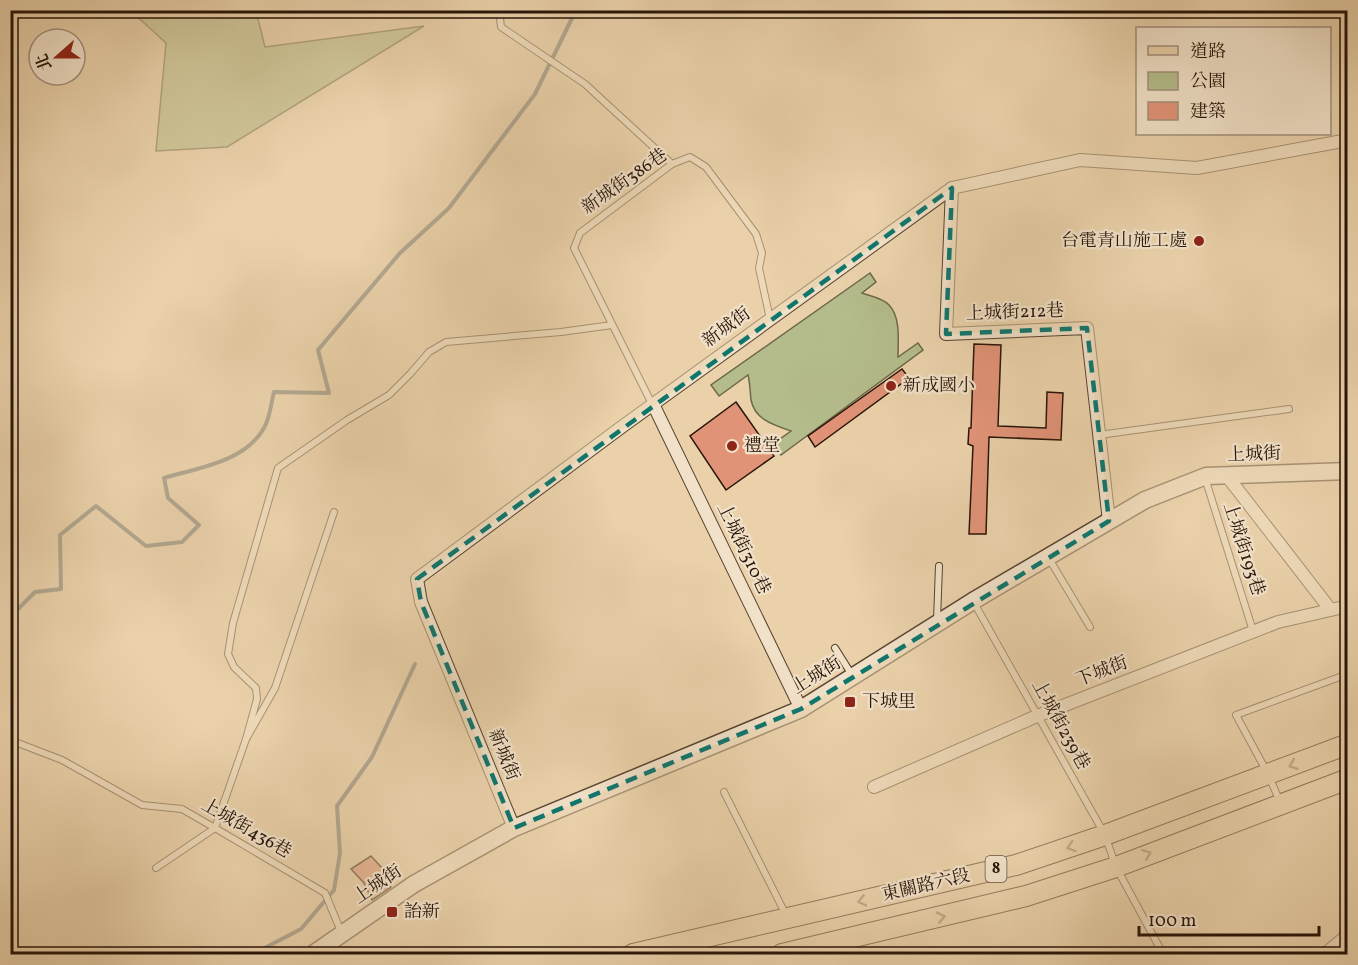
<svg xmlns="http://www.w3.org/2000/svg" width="1358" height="965" viewBox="0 0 1358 965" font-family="Vollkorn,'Noto Serif TC',serif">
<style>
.green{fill:#b4bc8b;stroke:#6e684a;stroke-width:1.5}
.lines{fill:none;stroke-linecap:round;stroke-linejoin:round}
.stream{stroke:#6f7470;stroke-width:4}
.building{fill:#e19377;stroke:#291509;stroke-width:1.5}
.service-casing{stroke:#594431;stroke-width:8}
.minor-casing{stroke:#594431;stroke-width:14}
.tertiary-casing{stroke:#594431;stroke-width:19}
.primary-casing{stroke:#291509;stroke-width:22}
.service{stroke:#f1e1c8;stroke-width:6}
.minor{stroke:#f1e1c8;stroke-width:12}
.tertiary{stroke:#f1e1c8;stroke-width:16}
.primary{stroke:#ead1aa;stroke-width:20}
.oneway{stroke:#937c62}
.marked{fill:none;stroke:#0f766e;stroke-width:4.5;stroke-dasharray:12 8;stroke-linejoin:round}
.poi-dot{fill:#8f2418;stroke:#f1e1c8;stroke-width:2}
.labels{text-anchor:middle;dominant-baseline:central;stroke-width:4.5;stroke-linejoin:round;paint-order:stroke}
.shield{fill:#f1e1c8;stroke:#655242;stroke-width:1.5}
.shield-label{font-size:16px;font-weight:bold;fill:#291509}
.street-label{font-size:18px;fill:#291509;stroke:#f1e1c8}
.poi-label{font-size:18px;fill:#291509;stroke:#f1e1c8;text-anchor:start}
</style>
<rect width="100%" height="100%" fill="#ead1aa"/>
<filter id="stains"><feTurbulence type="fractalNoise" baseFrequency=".00333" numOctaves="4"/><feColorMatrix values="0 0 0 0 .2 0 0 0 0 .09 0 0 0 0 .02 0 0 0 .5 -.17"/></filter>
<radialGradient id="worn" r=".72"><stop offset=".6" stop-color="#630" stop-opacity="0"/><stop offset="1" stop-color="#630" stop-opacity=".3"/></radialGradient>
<g class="green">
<path d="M131 11H256L265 47 424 26 227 147 156 151 166 43Z"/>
<path d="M870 273 876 282 862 293C870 296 883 298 889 305 901 317 898 342 898 357L918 343 923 350 781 455 773 444 791 431C774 425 755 420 751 400 750 391 750 383 748 375L719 396 711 385Z"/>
</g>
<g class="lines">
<g class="stream">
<path d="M10 615 17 610 35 592 61 589 60 535 96 506 146 546 182 542 199 525 168 498 164 478C197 468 245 462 264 428 270 418 271 403 274 392L329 393 318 350 400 253 449 208 535 94 576 10"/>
<path d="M253 954 301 929 334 890 340 853 337 806 372 757 415 664"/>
</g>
</g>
<g class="building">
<path d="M974 344 1001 345 998 426 1046 428 1047 392 1063 393 1061 440 989 437 986 534H969L973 446 968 444 969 428H971Z"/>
<path d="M902 369 909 378 815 447 808 436Z"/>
<path d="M736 402 774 456 726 490 690 436Z"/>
<path d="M371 856 383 869 391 887 372 900 364 883 351 869Z"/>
</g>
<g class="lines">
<g class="service-casing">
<g id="service">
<path d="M499 10 501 27 585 84 672 164"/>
<path d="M652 404 574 248 580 233 672 164 690 157 706 167 756 234 762 253 759 268 770 319"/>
<path d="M1099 435 1289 409"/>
<path d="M1205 478 1253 631"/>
<path d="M1048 557 1090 627"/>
<path d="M973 601 1105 835 1116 867 1163 954"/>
<path d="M937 620 939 566"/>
<path d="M835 648 852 675"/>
<path d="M246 739 257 699 256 688 234 667 228 654 233 623 278 468 347 420 389 395 410 374 429 352 446 342 561 332 612 325"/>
<path d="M10 740 62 760 142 805 182 809 215 828 325 893 342 934"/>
<path d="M724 792 786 915"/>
<path d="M1280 802 1268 774 1236 715 1348 674"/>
<path d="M156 868 215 828 246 739 275 688 334 512"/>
</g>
</g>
<g class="minor-casing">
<g id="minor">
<path d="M952 188 946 334 1087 328 1109 521"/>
<path d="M653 404 801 709"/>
<path d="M1227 476 1330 609"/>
<path d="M874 787 1037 716 1278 622 1348 606"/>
<path d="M514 828 421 602 417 579 623 426 952 188 1080 160 1197 168 1348 140"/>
<path d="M1325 954 1348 935"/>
</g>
</g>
<g class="tertiary-casing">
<path id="tertiary" d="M313 954 414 884 514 828 801 709 973 601 1145 500 1206 476 1348 471"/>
</g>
<g class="primary-casing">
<g id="primary">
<path d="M633 954 1016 865 1105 835 1348 744"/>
<path d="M782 954 1026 896 1116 867 1348 779"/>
</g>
</g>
<use href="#service" class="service"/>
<use href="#minor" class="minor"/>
<use href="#tertiary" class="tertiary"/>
<use href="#primary" class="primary"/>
</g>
<defs><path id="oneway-chevron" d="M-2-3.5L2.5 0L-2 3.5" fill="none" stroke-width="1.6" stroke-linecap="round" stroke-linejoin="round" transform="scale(1.5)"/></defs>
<g class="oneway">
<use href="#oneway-chevron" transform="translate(1293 765) rotate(159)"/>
<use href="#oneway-chevron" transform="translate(1071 847) rotate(162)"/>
<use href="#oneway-chevron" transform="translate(1147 854) rotate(-21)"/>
<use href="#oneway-chevron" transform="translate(862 901) rotate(167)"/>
<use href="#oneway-chevron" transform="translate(941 917) rotate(-13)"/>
</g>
<path d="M0 0H1358V965H0ZM952 188 946 334 1087 328 1109 521 801 709 514 828 421 602 417 579Z" fill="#ead1aa" fill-opacity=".55" fill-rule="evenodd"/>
<path class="marked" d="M952 188 946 334 1087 328 1109 521 801 709 514 828 421 602 417 579Z"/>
<g class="poi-dot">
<circle cx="1199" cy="241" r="6"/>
<circle cx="891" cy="386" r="6"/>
<circle cx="732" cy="446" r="6"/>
<rect x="844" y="696" width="12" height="12" rx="3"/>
<rect x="386" y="906" width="12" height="12" rx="3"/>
</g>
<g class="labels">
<rect class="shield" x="985.5" y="856" width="21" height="26" rx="4.5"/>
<g class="shield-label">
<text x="996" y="869">8</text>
</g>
<g class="street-label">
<text transform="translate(625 182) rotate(-35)">新城街386巷</text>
<text transform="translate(1015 313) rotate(-2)">上城街212巷</text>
<text transform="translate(727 328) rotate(-36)">新城街</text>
<text transform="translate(1254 455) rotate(-2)">上城街</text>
<text transform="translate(743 549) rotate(64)">上城街310巷</text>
<text transform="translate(1243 549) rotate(72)">上城街193巷</text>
<text transform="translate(1102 672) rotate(-21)">下城街</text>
<text transform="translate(817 676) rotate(-32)">上城街</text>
<text transform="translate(1060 725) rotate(61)">上城街239巷</text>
<text transform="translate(503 755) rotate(68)">新城街</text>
<text transform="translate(246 829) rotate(30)">上城街436巷</text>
<text transform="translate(378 885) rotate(-34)">上城街</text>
<text transform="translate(926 886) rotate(-13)">東關路六段</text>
</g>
<g class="poi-label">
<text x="1187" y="241" text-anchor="end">台電青山施工處</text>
<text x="903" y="386">新成國小</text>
<text x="744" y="446">禮堂</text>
<text x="862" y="702">下城里</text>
<text x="404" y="912">詒新</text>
</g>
</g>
<rect width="1358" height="965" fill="none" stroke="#ead1aa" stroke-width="36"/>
<rect x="12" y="12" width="1334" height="941" fill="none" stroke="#291509" stroke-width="3"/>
<rect x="18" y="18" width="1322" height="929" fill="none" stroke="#291509" stroke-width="1.5"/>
<rect x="1136" y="27" width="195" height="108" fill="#f1e1c8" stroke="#a18f7c" stroke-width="1.5"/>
<rect x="1148" y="46" width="30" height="9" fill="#ead1aa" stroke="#a18f7c" stroke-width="1.5"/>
<text x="1190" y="57" font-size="18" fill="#291509">道路</text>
<rect x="1148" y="72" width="30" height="18" fill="#b4bc8b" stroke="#a18f7c" stroke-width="1.5"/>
<text x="1190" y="87" font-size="18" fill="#291509">公園</text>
<rect x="1148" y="102" width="30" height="18" fill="#e19377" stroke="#a18f7c" stroke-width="1.5"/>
<text x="1190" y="117" font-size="18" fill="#291509">建築</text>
<g transform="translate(57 57) rotate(249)"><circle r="28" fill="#f1e1c8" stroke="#a18f7c" stroke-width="1.5"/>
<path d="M0-4.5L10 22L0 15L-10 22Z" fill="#8f2418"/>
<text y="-9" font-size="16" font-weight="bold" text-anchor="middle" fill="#291509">北</text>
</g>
<path d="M1139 926v9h180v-9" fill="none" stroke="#291509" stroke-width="3"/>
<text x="1148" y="926" font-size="18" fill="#291509" stroke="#f1e1c8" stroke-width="4.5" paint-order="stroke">100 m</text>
<rect width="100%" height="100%" filter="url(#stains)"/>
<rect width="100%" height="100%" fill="url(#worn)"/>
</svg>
